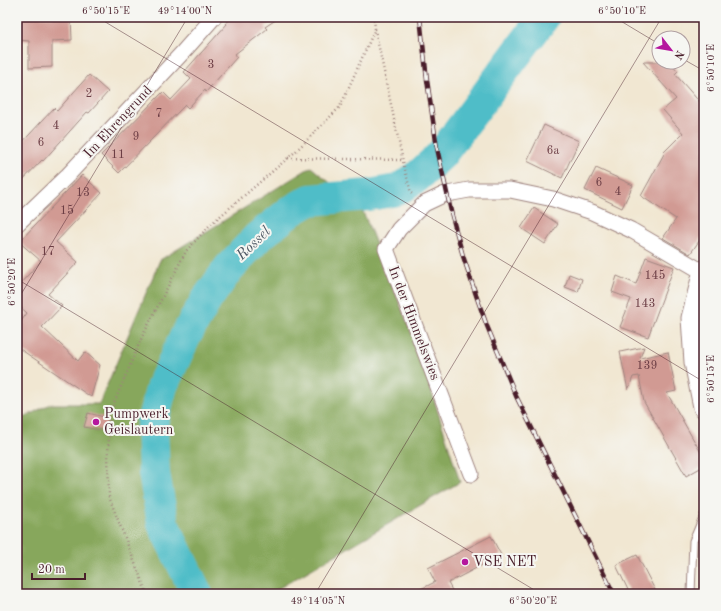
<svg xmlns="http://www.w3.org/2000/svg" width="721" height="611" viewBox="0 0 721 611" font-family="'Old Standard TT',serif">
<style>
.forest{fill:#87a75b;stroke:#686343}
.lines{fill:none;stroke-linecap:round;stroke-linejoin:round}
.river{stroke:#50bdc8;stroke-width:32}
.building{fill:#d19a93}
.service-casing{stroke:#9e837e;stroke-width:9}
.minor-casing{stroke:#9e837e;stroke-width:17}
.secondary-casing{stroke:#9e837e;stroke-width:23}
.path{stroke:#9e837e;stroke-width:2.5;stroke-dasharray:1 3;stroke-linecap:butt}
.service{stroke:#fff;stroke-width:7}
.minor{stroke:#fff;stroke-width:15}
.secondary{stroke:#fff;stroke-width:21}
.rail-casing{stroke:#4a1f2b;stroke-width:4.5}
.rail{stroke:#f6f6f2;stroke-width:3;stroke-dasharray:9;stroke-linecap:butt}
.ticks{fill:none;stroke:#4a1f2b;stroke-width:1;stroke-opacity:0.45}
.poi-dot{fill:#b5179e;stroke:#f6f6f2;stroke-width:1.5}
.labels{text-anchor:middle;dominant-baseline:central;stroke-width:4;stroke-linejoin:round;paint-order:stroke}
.number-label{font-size:12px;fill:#6c3e45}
.street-label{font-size:14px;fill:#4a1f2b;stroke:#f6f6f2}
.poi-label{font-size:14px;fill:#4a1f2b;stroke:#f6f6f2;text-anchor:start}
.water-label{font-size:15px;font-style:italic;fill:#4c5662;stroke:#f6f6f2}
.neatline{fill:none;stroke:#4a1f2b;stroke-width:1.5}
.ticks-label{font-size:10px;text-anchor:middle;fill:#4a1f2b}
</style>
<rect width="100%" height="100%" fill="#f6f6f2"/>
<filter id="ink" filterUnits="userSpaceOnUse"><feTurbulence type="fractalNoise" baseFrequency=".025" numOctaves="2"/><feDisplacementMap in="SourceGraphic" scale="8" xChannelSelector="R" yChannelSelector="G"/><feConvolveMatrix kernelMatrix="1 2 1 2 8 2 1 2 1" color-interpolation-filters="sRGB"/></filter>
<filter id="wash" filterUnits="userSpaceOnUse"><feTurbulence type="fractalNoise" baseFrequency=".012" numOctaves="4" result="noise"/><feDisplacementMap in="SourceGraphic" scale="16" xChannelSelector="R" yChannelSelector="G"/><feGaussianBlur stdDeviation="0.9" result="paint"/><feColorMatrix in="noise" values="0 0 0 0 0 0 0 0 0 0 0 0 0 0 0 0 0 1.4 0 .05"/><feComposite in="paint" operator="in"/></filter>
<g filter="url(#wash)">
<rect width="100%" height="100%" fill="#f1e7d2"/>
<path class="forest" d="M311 167 362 209 419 352 460 482 269 594H17V421L50 404H99L160 260Z"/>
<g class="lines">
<path class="river" d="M197 594 163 524 154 473 152 423 162 386 186 335 207 299 229 268 258 237 291 211 310 200 369 195 397 190 416 178 441 155 544 17"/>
</g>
<g id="blocks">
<g class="building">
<path d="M17 17H71L72 40 52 41V67L29 68V41L17 40Z"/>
<path d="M233 17H280L265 27 267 29 235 54 237 57 206 92 205 90 188 108 185 105 119 173 101 155 163 92 171 100 191 79 184 72 227 24 226 23Z"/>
<path d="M643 62H670L678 71 675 74 704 107V234L690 254 663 238 676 219 641 196 664 154 663 153 683 133 663 110 676 99Z"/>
<path d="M89 75 108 92 89 113 87 112 43 161 42 160 17 186V148L54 108 57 111Z"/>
<path d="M544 125 579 141 562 178 527 161Z"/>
<path d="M596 168 633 185 622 208 585 190Z"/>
<path d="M82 175 102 193 56 242 78 262 48 294 62 306 42 327 78 361 85 352 100 365 91 397 17 347V327L27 313 17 304V287L41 261 19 242Z"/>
<path d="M534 208 558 224 545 244 521 228Z"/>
<path d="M646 257 674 267 648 337 620 327 631 299 612 292 617 276 636 284Z"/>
<path d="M569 274 582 279 578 292 565 287Z"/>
<path d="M644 347 640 358 668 352 676 391 667 393 704 458V466L686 476 644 402 639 376 633 377 628 390 620 352Z"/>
<path d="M88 413 108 418 105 431 84 427Z"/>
<path d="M491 536 501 555 448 583 454 594H411L435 582 428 568Z"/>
<path d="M637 555 657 594H630L616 565Z"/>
</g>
</g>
</g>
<g filter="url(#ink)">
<use href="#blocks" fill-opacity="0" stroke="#9e837e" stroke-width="1"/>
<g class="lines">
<g class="service-casing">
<path id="service" d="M691 594 693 541 704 515"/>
</g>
<g class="minor-casing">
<g id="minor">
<path d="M445 194 424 204 399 229 386 249 471 474"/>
<path d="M447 194 469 190H510L553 199 592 212 631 230 703 272"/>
<path d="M17 224 67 176 183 52 214 17"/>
</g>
</g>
<g class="secondary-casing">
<path id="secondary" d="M704 271 692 318 695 362 704 407"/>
</g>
<g class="path">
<path d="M375 29 404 166 411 193 412 194"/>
<path d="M288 158 403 160"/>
<path d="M147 594 109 497 108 452 111 410 142 337 186 251 211 224 295 152 340 107 375 29 374 17"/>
</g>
<use href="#service" class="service"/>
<use href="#minor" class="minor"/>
<use href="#secondary" class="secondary"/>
<g class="rail-casing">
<path id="rail" d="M420 17 427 80 437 148 452 216 463 256 477 298 487 326 516 396 614 594"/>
</g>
<use href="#rail" class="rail"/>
</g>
</g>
<path class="ticks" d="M97 17 704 382M614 17 659 44M683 59 704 71M17 279 541 594M17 301 188 17M17 590 24 594M315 594 662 17"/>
<g class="poi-dot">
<circle cx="96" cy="422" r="4"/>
<circle cx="465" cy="562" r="4"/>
</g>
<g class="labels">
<g class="number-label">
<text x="211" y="65">3</text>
<text x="89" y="94">2</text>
<text x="159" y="114">7</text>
<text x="56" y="126">4</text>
<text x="136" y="137">9</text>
<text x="41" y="143">6</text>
<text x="553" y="151">6a</text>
<text x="118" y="155">11</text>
<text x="599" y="183">6</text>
<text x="618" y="192">4</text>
<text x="83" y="193">13</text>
<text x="67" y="211">15</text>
<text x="48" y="252">17</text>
<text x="655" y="276">145</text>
<text x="645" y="304">143</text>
<text x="647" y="366">139</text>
</g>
<g class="street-label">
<text transform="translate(118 122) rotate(-47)">Im Ehrengrund</text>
<text transform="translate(414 323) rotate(69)">In der Himmelswies</text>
</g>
<g class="poi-label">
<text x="104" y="414">Pumpwerk<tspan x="104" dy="16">Geislautern</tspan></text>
<text x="473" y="562">VSE NET</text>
</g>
<g class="water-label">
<text transform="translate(254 244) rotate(-44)">Rossel</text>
</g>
</g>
<rect width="721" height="611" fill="none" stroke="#f6f6f2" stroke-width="44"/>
<g transform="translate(671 50) rotate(121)"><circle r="19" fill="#f6f6f2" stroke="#b1a0a2"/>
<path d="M0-3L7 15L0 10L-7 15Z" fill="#b5179e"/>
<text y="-6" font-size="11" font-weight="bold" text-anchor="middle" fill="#4a1f2b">N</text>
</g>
<path d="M32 573v6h53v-6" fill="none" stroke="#4a1f2b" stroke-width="2"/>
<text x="38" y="573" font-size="12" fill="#4a1f2b" stroke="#f6f6f2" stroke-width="3" paint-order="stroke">20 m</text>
<rect x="22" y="22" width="677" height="567" class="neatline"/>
<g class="ticks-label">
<text x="106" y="14">6°50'15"E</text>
<text x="185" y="14">49°14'00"N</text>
<text x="622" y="14">6°50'10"E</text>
<text transform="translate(710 68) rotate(-90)" y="4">6°50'10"E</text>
<text transform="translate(11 282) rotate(-90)" y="4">6°50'20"E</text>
<text transform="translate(710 379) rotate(-90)" y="4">6°50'15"E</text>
<text x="318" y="604">49°14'05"N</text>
<text x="533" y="604">6°50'20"E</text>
</g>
</svg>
